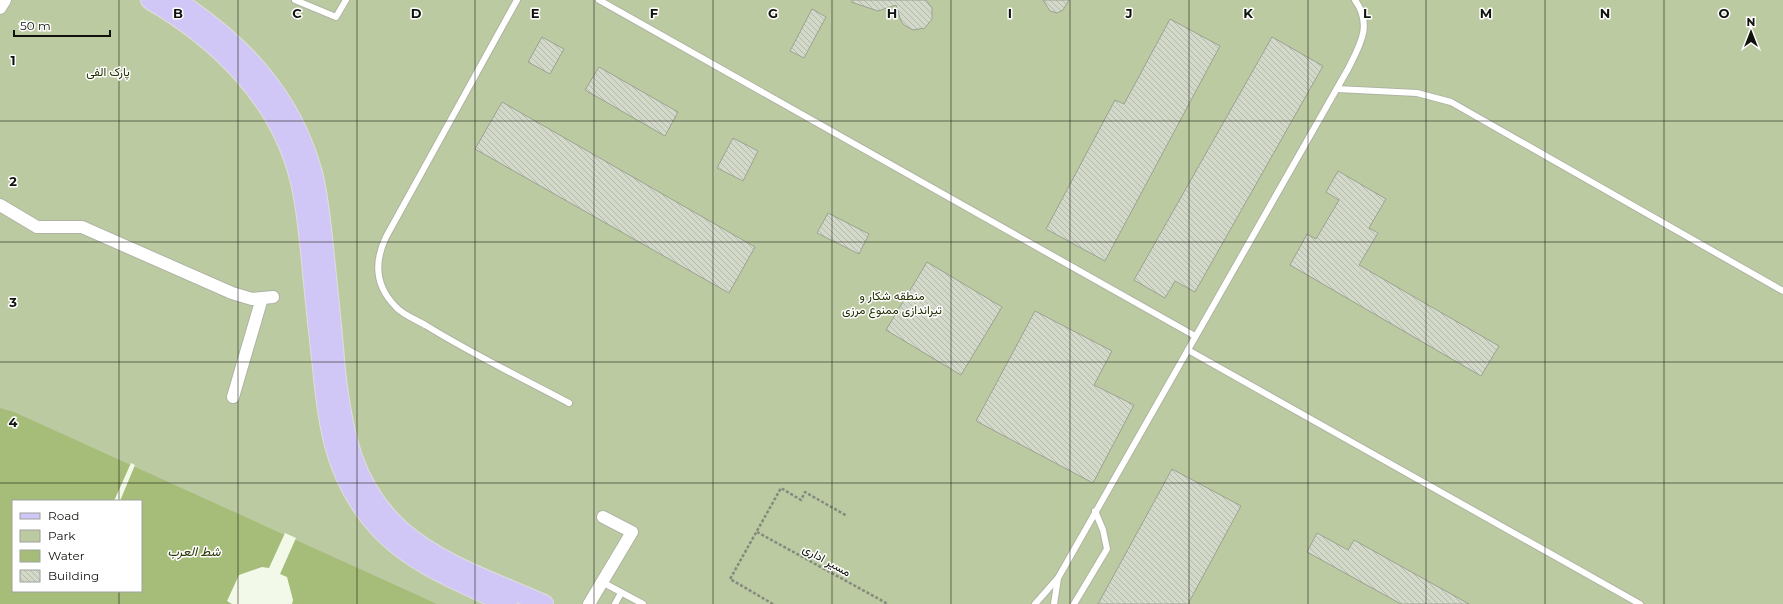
<svg xmlns="http://www.w3.org/2000/svg" width="1783" height="604" viewBox="0 0 1783 604" font-family="Montserrat,Vazirmatn,sans-serif">
<style>
.green{fill:#bccaa2;fill-rule:evenodd}
.water{fill:#a6bc79;fill-rule:evenodd}
.pier{fill:#f3f9e8}
.building{fill:url(#building-back-hatch);stroke:#9ca292}
.lines{fill:none;stroke-linecap:round;stroke-linejoin:round}
.lane-casing{stroke:#aeb4a3;stroke-width:8}
.street-casing{stroke:#aeb4a3;stroke-width:14}
.primary-casing{stroke:#dededd;stroke-width:20}
.path{stroke:#85897e;stroke-width:2.5;stroke-dasharray:3 2;stroke-linecap:butt}
.lane{stroke:#fff;stroke-width:6}
.street{stroke:#fff;stroke-width:12}
.primary{stroke:#d0c7f6;stroke-width:18}
.grid{fill:none;stroke:#10120d;stroke-width:1;stroke-opacity:0.55}
.labels{text-anchor:middle;dominant-baseline:central;stroke-width:3;stroke-linejoin:round;paint-order:stroke}
.park-label{font-size:12px;fill:#232f00;stroke:#fff}
.street-label{font-size:12px;fill:#10120d;stroke:#fff}
.water-label{font-size:13px;font-style:italic;fill:#2c3906;stroke:#fff}
.grid-label{font-size:13px;text-anchor:middle;font-weight:bold;fill:#10120d;stroke:#fff;stroke-width:3;stroke-linejoin:round;paint-order:stroke}
</style>
<defs>
<pattern id="building-back-hatch" width="6" height="6" patternUnits="userSpaceOnUse"><rect width="6" height="6" fill="#d3d9c8"/><path d="M-1 5l2 2M0 0l6 6M5-1l2 2" fill="none" stroke="#b4b9ab"/></pattern>
</defs>
<rect width="100%" height="100%" fill="#f3f9e8"/>
<path class="green" d="M0 0H1783V604H0ZM13 501H141V591H13Z"/>
<path class="water" d="M0 408 14 412 437 604H0ZM13 501H141V591H13Z"/>
<g class="pier">
<path d="M131 463 135 465 120 501H114Z"/>
<path d="M285 533 296 538 280 574 287 577 293 600 292 604H232L227 601 239 575 262 567 269 568Z"/>
</g>
<g class="building">
<path d="M852 0H926L932 8V19L925 28 913 30 904 25 901 21 896 5 878 11 851 2Z"/>
<path d="M1043 0H1069L1063 10 1057 13 1050 11Z"/>
<path d="M812 9 826 17 804 58 790 51Z"/>
<path d="M1170 19 1220 46 1105 261 1046 229 1115 100 1124 104Z"/>
<path d="M542 37 564 49 550 74 528 62Z"/>
<path d="M1272 37 1323 66 1195 292 1175 281 1165 298 1134 280Z"/>
<path d="M599 67 678 112 665 136 585 90Z"/>
<path d="M502 102 755 247 729 293 475 149Z"/>
<path d="M733 138 758 151 743 181 717 168Z"/>
<path d="M1338 171 1386 199 1369 228 1378 233 1359 265 1499 346 1481 376 1290 265 1307 234 1316 239 1339 200 1326 192Z"/>
<path d="M828 213 869 234 859 254 817 233Z"/>
<path d="M927 262 1002 307 961 375 886 330Z"/>
<path d="M1035 311 1112 351 1094 385 1134 405 1093 483 976 421Z"/>
<path d="M1172 469 1241 506 1188 604H1098Z"/>
<path d="M1317 533 1348 550 1354 540 1469 604H1401L1307 552Z"/>
</g>
<g class="lines">
<g class="lane-casing">
<g id="lane">
<path d="M295 0 336 17 346 0"/>
<path d="M517 0 386 237C374 262 375 286 396 307 403 315 417 320 427 326 472 354 522 378 569 403"/>
<path d="M599 0 1195 336"/>
<path d="M1337 89 1417 93 1451 102 1783 291"/>
<path d="M1188 350 1640 604"/>
<path d="M602 582 643 604"/>
<path d="M615 604 621 593"/>
<path d="M1035 604 1058 578 1348 69C1360 45 1373 25 1355 0"/>
<path d="M1054 604 1058 578"/>
<path d="M1074 604 1107 549 1103 530 1095 511"/>
</g>
</g>
<g class="street-casing">
<g id="street">
<path d="M0 8 5 0"/>
<path d="M0 205 37 227H82L232 293 252 299 273 297"/>
<path d="M233 397 262 298"/>
<path d="M589 604 632 532 603 517"/>
</g>
</g>
<g class="primary-casing">
<g id="primary">
<path d="M150 0C219 40 279 99 299 178 306 205 308 233 311 261 314 296 318 331 322 367 327 423 334 473 371 519 405 562 459 582 508 604"/>
<path d="M176 0C242 43 292 96 313 173 320 201 322 229 325 257 329 295 333 333 336 371 343 432 353 487 401 530 439 564 497 583 544 604"/>
</g>
</g>
<g class="path">
<path d="M757 532 888 604"/>
<path d="M773 604 730 579 781 488 801 500 805 492 847 516"/>
</g>
<use href="#lane" class="lane"/>
<use href="#street" class="street"/>
<use href="#primary" class="primary"/>
</g>
<path class="grid" d="M119 0V501M238 0V604M357 0V604M475 0V604M594 0V604M713 0V604M832 0V604M951 0V604M1070 0V604M1189 0V604M1308 0V604M1426 0V604M1545 0V604M1664 0V604M0 121H1783M0 242H1783M0 362H1783M0 483H1783M119 591V604"/>
<g class="labels">
<g class="park-label">
<text x="108" y="71">پارک الفی</text>
<text x="892" y="295">منطقه شکار و<tspan x="892" dy="14">تیراندازی ممنوع مرزی</tspan></text>
</g>
<g class="street-label">
<text transform="translate(827 560) rotate(29)">مسیر اداری</text>
</g>
<g class="water-label">
<text x="194" y="551">شط العرب</text>
</g>
</g>
<g class="grid-label">
<text x="178" y="18">B</text>
<text x="297" y="18">C</text>
<text x="416" y="18">D</text>
<text x="535" y="18">E</text>
<text x="654" y="18">F</text>
<text x="773" y="18">G</text>
<text x="892" y="18">H</text>
<text x="1010" y="18">I</text>
<text x="1129" y="18">J</text>
<text x="1248" y="18">K</text>
<text x="1367" y="18">L</text>
<text x="1486" y="18">M</text>
<text x="1605" y="18">N</text>
<text x="1724" y="18">O</text>
<text x="13" y="65">1</text>
<text x="13" y="186">2</text>
<text x="13" y="307">3</text>
<text x="13" y="427">4</text>
</g>
<rect x="12" y="500" width="130" height="92" fill="#ffffff" stroke="#9fa09e"/>
<rect x="20" y="513" width="20" height="6" fill="#d0c7f6" stroke="#9fa09e"/>
<text x="48" y="520" font-size="12" fill="#10120d">Road</text>
<rect x="20" y="530" width="20" height="12" fill="#bccaa2" stroke="#9fa09e"/>
<text x="48" y="540" font-size="12" fill="#10120d">Park</text>
<rect x="20" y="550" width="20" height="12" fill="#a6bc79" stroke="#9fa09e"/>
<text x="48" y="560" font-size="12" fill="#10120d">Water</text>
<rect x="20" y="570" width="20" height="12" fill="url(#building-back-hatch)" stroke="#9fa09e"/>
<text x="48" y="580" font-size="12" fill="#10120d">Building</text>
<g transform="translate(1751 32)" stroke="#ffffff" stroke-width="3" paint-order="stroke">
<path d="M0-3L7 15L0 10L-7 15Z" fill="#10120d"/>
<text y="-6" font-size="11" font-weight="bold" text-anchor="middle" fill="#10120d">N</text>
</g>
<path d="M14 30v6h96v-6" fill="none" stroke="#10120d" stroke-width="2"/>
<text x="20" y="30" font-size="12" fill="#10120d" stroke="#ffffff" stroke-width="3" paint-order="stroke">50 m</text>
</svg>
